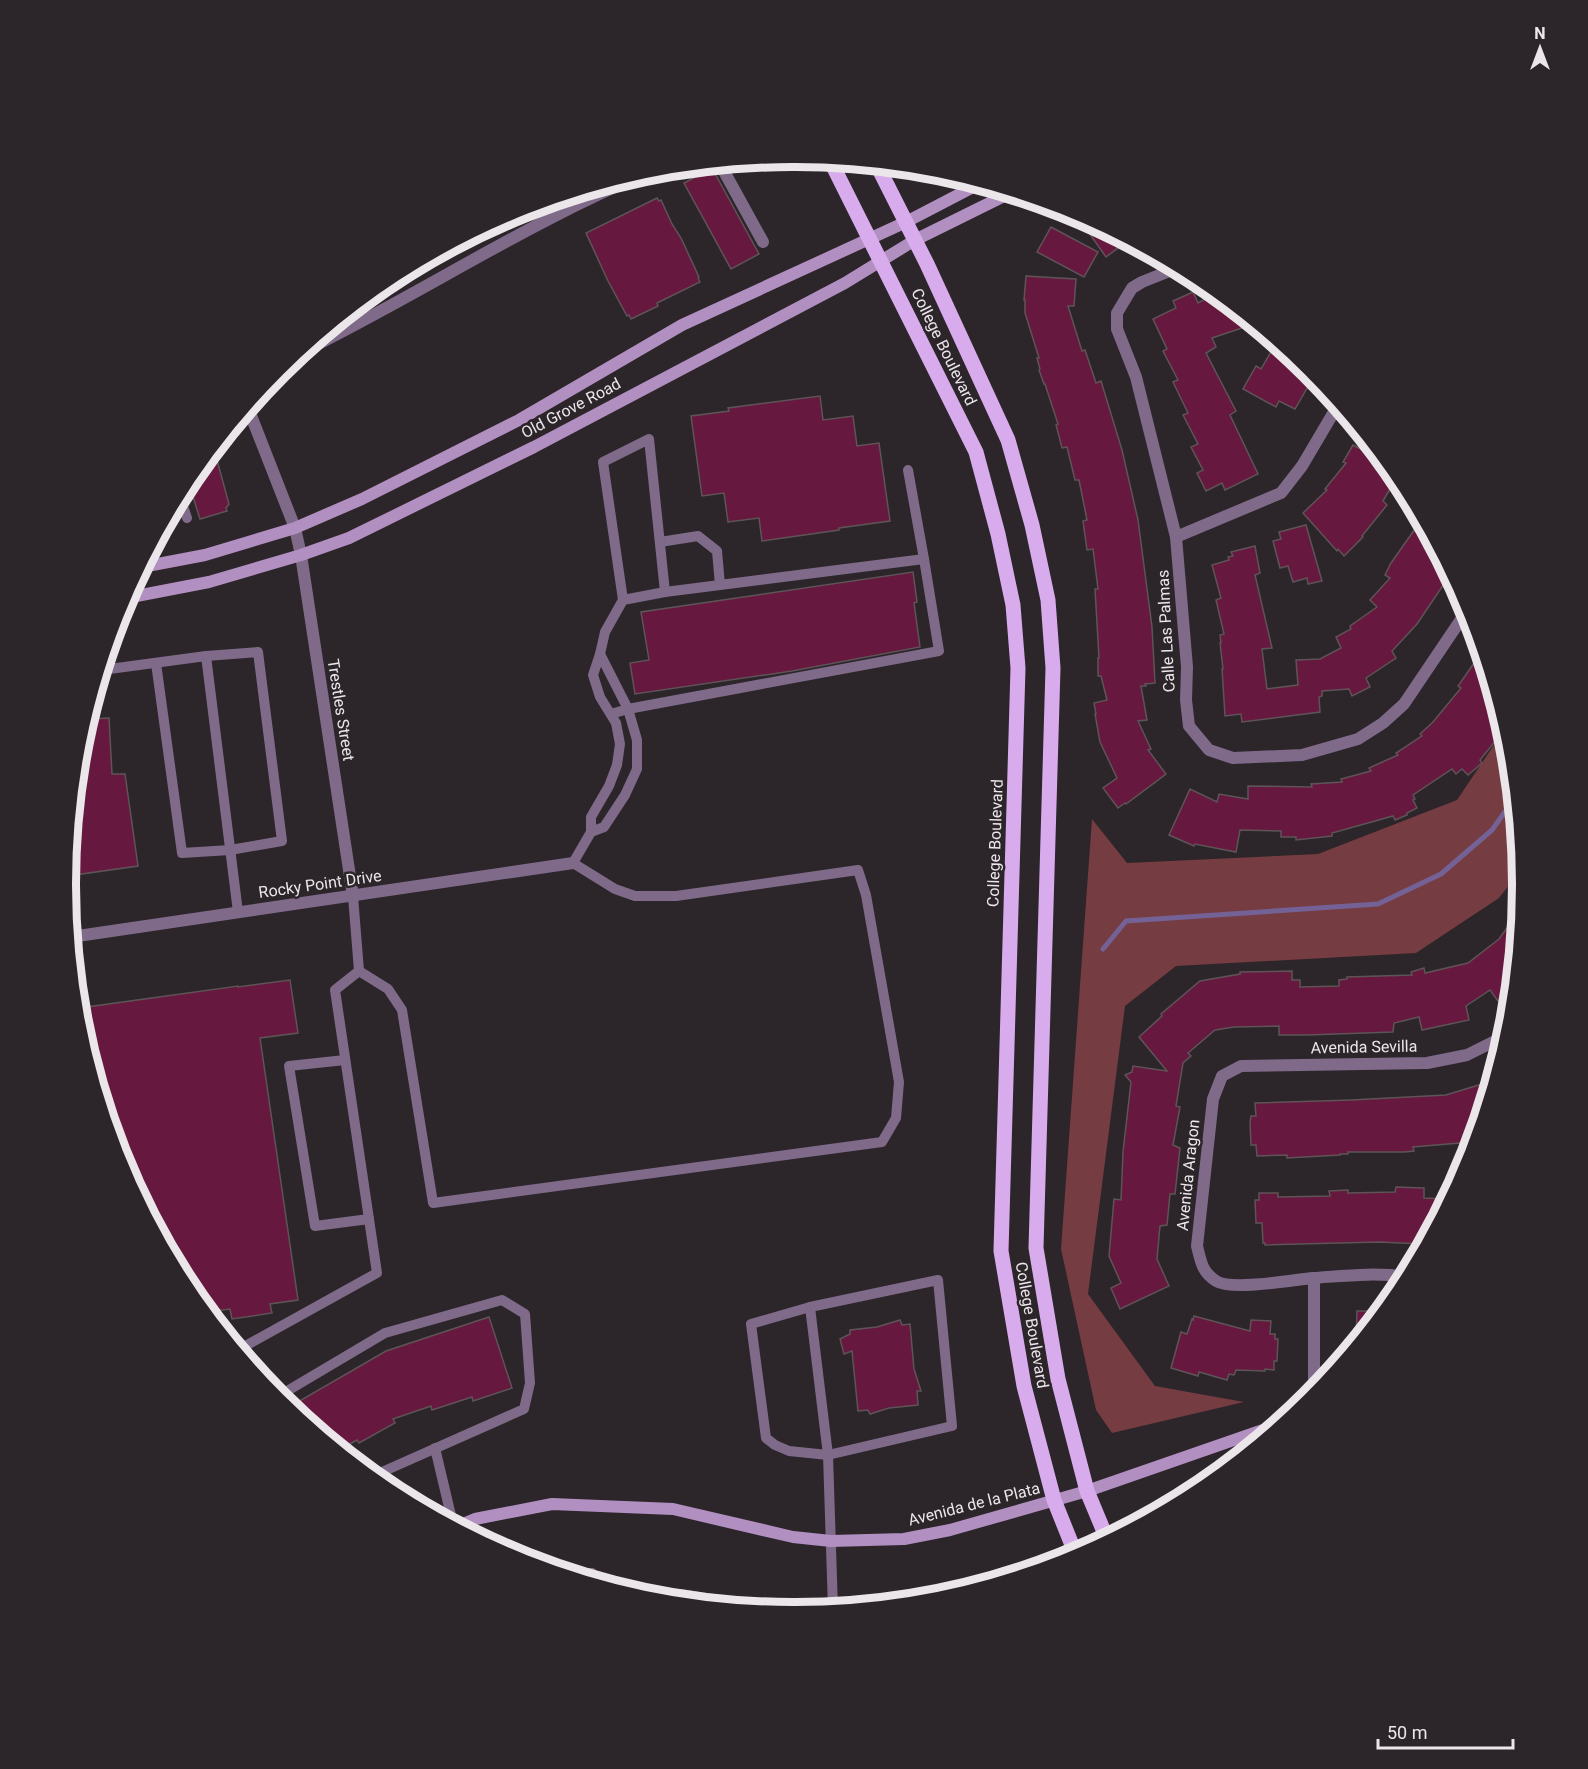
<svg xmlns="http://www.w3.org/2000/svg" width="1588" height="1769" viewBox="0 0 1588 1769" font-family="Roboto,sans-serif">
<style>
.green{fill:#753c41}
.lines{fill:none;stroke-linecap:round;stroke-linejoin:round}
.stream{stroke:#746296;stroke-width:5}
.building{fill:#67183f;stroke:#5e5457;stroke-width:1.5}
.lane{stroke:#7f6a89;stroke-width:10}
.street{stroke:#7f6a89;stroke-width:12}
.secondary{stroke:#b18fc1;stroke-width:12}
.primary{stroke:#d8acec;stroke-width:15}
.labels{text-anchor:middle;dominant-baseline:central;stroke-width:5;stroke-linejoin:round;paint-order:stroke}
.street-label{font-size:16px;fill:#ebe6ea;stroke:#2c252a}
.rim{fill:none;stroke:#ebe6ea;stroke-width:8}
</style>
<rect width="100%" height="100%" fill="#2c252a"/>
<path class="green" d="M1504 730 1508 743 1521 870 1499 898 1416 953 1176 966 1125 1006 1088 1294 1155 1386 1244 1402 1112 1433 1096 1410 1061 1249 1092 819 1127 863 1318 854 1457 800Z"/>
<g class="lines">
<path class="stream" d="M1103 949 1126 921 1378 904 1441 874 1492 830 1514 799"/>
</g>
<g class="building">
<path d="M712 168 759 254 731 269 684 183Z"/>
<path d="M657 198 659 201 661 200 672 224 681 238 699 277 698 278 700 282 657 303 658 306 631 319 629 315 627 316 608 281 586 233Z"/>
<path d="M1075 213 1114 234 1122 245 1106 257Z"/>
<path d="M1051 227 1098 252 1084 277 1037 252Z"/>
<path d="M1026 276 1076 279 1074 306H1068L1082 351 1085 350 1096 383 1101 381 1122 450 1138 520 1152 627 1155 683 1145 684 1146 686H1141L1147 720 1138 721 1151 749 1148 750 1166 774 1126 804 1125 803 1118 808 1103 788 1117 778 1100 742 1095 714H1096L1094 703 1107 700 1101 676H1098V658H1099L1095 589H1098L1093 549 1087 550 1083 521 1087 520 1079 480H1075L1067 447 1062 448 1056 425 1058 424 1045 384H1044L1039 370 1040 369 1037 358H1039L1025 313V300H1024Z"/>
<path d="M1193 292 1198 303 1216 293 1254 324 1212 338 1216 347 1206 353 1236 411 1230 415 1258 474 1225 490 1222 483 1206 491 1197 473 1203 470 1191 447 1198 444 1183 415 1188 413 1173 382 1178 380 1163 351 1167 349 1153 319 1176 308 1173 301Z"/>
<path d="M1276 343 1314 376 1295 409 1279 401 1276 407 1243 389 1256 366 1261 369Z"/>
<path d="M820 396 823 420 853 416 857 446 879 443 890 521 839 528V530L762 541 759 518 728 522 724 493 702 496 691 416 729 411 728 408Z"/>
<path d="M1353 445 1368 453 1372 447 1397 477 1383 501 1387 505 1362 536 1363 537 1344 556 1338 549 1337 551 1303 513 1327 490 1325 489 1346 463 1343 462Z"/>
<path d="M214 449 229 504 226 508 227 511 200 519 188 481Z"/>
<path d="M1306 525 1322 581 1308 584 1307 578 1293 582 1288 566 1280 568 1273 541 1281 539 1279 532Z"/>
<path d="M1417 526 1428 534 1450 575 1417 624 1392 651 1396 658 1366 678 1370 687 1352 696 1349 689 1322 691V696L1319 697 1320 712 1242 722 1241 714 1225 716 1222 669H1223L1220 643H1221L1220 635 1224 634 1216 600 1221 598 1212 565 1229 560 1228 557 1233 556 1231 552 1255 546 1260 573 1255 575 1272 648 1262 649 1267 689 1298 685 1296 660 1320 659 1341 648 1336 637 1351 629 1350 626 1377 607 1370 600 1390 578 1385 575 1391 563Z"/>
<path d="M913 572 917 602 914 603 920 647 792 671 635 694 630 663 649 660 641 612Z"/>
<path d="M1481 653 1504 730 1480 760 1482 763 1468 775 1462 769 1456 774 1452 769 1413 795 1415 799 1413 800 1417 808 1407 813V815L1395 820 1393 816 1332 833V836L1296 840V837H1281V831L1240 830 1236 852 1195 844 1194 846 1169 835 1190 789 1217 802 1219 794 1248 799V786L1312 787 1311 784 1342 782 1341 779 1371 771 1369 768 1398 755 1396 753 1422 736 1420 734 1433 722 1461 688 1458 686Z"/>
<path d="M109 718 112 774H125L138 866 67 876 80 742 87 719Z"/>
<path d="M1520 910 1512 991 1498 1001 1490 990 1466 1006 1469 1020 1422 1030 1419 1017 1394 1023 1393 1032 1307 1035H1279V1026L1234 1027 1215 1030 1188 1053 1191 1056 1183 1063 1176 1106 1180 1107 1173 1145 1180 1148 1175 1194H1170L1167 1225 1160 1226 1157 1259 1169 1286 1120 1309 1111 1288 1121 1283 1109 1256 1114 1199 1121 1200 1123 1152 1131 1082 1125 1075 1132 1072 1133 1066 1167 1071 1139 1037 1162 1016 1161 1014 1200 981 1240 974V972L1292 971V980H1300V987L1339 986V980L1347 979V977L1412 975 1411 972 1424 968 1425 973 1468 963 1499 939Z"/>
<path d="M290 980 298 1033 260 1038 298 1300 270 1304 272 1313 232 1319 230 1309 208 1312 189 1289 121 1163 99 1089 87 1007 238 986V987Z"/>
<path d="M1492 1081 1471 1148 1460 1143 1413 1147 1414 1151 1405 1152H1348V1154H1340V1155L1287 1158V1155L1257 1156 1256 1145H1251L1250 1122 1251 1116H1256L1255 1103 1351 1100 1446 1095Z"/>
<path d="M1396 1187 1424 1188V1198L1447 1199 1423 1244 1379 1242 1265 1245V1243H1263L1262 1223H1256L1255 1200H1259V1193H1278V1197L1330 1196 1329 1191 1348 1190V1193L1395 1192Z"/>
<path d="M1357 1311H1381L1356 1341Z"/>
<path d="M1194 1316 1250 1331 1251 1320 1271 1321 1270 1334H1275V1339H1278L1277 1361H1274V1370L1265 1369V1371L1236 1370 1234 1375 1229 1374 1227 1380 1199 1372 1198 1376 1171 1368 1181 1332 1187 1334 1192 1319 1193 1320Z"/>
<path d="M489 1317 512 1388 473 1401 472 1397 432 1410 431 1406 393 1419 395 1423 359 1443 357 1440 340 1449 289 1407 386 1351Z"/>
<path d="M900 1320 902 1325 910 1324 914 1369 921 1391H917L918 1405 889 1408 870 1414 868 1410 858 1411 852 1351 844 1354 840 1339 850 1334V1330L877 1327Z"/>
</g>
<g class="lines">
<g class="lane">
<path d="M908 470 924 559"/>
<path d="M180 497 187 518"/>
<path d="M660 542 698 536 717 551 720 585"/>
<path d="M600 654 605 632 623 600 603 462 649 439 665 592 623 600"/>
<path d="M156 663 182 853 230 850 282 841 258 652 206 656"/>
<path d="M102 670 206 656 238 912"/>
<path d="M611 714 628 709 939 651 924 559 665 592"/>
<path d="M359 971 388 989 402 1010 433 1203 882 1142 896 1118 899 1082 866 895 858 870 676 896H635L615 889 573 863 591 832V817L609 786 617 765 620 744 616 723 600 697 593 675 600 654 628 709 637 740V769L625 795 604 827 591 832"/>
<path d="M345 1060 289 1066 315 1226 369 1219"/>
<path d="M938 1280 952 1426 828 1455 789 1451 775 1445 766 1438 751 1324 810 1307Z"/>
<path d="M810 1307 828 1455 833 1609"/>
<path d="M236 1347 247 1345 377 1273 335 990 359 971 353 896"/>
<path d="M277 1397 385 1333 502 1300 525 1314 530 1383 524 1409 373 1476"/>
<path d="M435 1448 453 1524"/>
<path d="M569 1573H592V1580"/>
<path d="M680 1594 797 1612"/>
</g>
<g class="street">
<path d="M720 164 763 242"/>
<path d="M1177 268 1142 282 1132 288 1117 313V329L1136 377 1176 537 1187 667 1186 700 1189 726 1209 750 1233 758 1302 755 1358 739 1383 723 1404 704 1468 609"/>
<path d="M298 354C419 295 529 221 654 170"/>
<path d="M248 408 295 528 301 555 353 896"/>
<path d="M1176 537 1281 493 1302 466 1338 405"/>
<path d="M71 937 573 863"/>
<path d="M1406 1277C1376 1272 1343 1276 1313 1278 1292 1280 1232 1291 1216 1281 1202 1272 1201 1262 1197 1246L1213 1099 1222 1076 1241 1066 1427 1063 1467 1055 1505 1036"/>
<path d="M1314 1278V1393"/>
</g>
<g class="secondary">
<path d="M142 567 205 555 295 528 362 499 519 420 682 325 906 222 979 184"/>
<path d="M126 598 209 582 301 555 349 538 534 447 845 283 915 240 1010 193"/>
<path d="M458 1526 475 1519 552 1504 673 1509 793 1537 831 1541 904 1539 950 1530 1087 1491 1277 1425"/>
</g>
<g class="primary">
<path d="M830 160 976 452 998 534 1013 605 1018 668 1001 1251 1024 1386 1054 1500 1076 1555"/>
<path d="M877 165 927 264 1008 440 1032 525 1048 600 1053 668 1036 1248 1058 1379 1087 1491 1107 1539"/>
</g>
</g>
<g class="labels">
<g class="street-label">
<text transform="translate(944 347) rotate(64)">College Boulevard</text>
<text transform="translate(571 408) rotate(-28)">Old Grove Road</text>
<text transform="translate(1166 631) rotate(-93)">Calle Las Palmas</text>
<text transform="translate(341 710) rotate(81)">Trestles Street</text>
<text transform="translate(995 843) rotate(-88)">College Boulevard</text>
<text transform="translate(320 884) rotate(-8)">Rocky Point Drive</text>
<text transform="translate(1364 1047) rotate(-1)">Avenida Sevilla</text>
<text transform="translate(1188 1175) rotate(-84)">Avenida Aragon</text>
<text transform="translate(1032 1325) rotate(80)">College Boulevard</text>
<text transform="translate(974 1504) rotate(-14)">Avenida de la Plata</text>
</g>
</g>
<path d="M0 0H1588V1769H0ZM793 167H795A717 717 0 0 1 1512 884V885A717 717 0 0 1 795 1602H793A717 717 0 0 1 76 885V884A717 717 0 0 1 793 167Z" fill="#2c252a" fill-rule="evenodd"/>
<path class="rim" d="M793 167H795A717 717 0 0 1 1512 884V885A717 717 0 0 1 795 1602H793A717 717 0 0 1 76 885V884A717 717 0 0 1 793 167Z"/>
<g transform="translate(1540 48)" stroke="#2c252a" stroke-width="4.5" paint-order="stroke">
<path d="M0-4.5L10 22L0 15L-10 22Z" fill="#ebe6ea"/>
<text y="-9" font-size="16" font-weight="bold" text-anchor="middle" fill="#ebe6ea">N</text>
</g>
<path d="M1378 1739v9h135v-9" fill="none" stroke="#ebe6ea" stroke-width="3"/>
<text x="1387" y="1739" font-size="18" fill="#ebe6ea" stroke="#2c252a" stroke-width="4.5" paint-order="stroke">50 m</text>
</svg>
